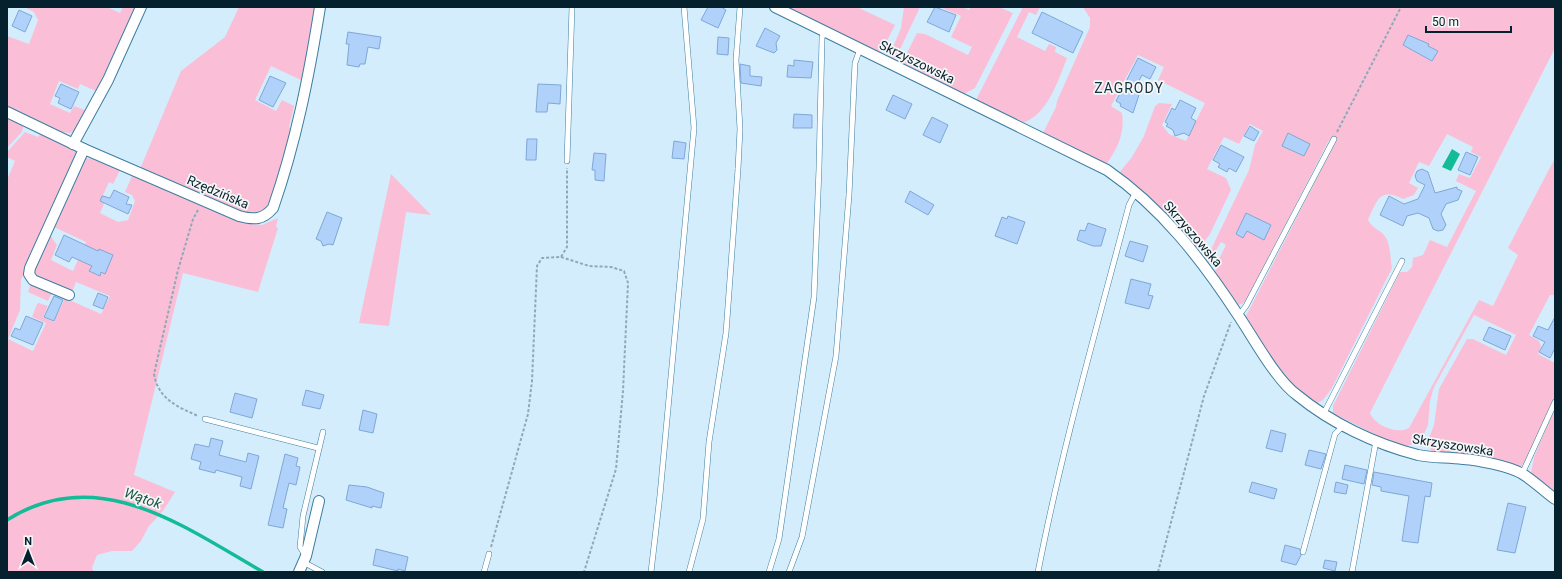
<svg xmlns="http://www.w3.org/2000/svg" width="1562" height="579" viewBox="0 0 1562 579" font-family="Roboto,sans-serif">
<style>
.green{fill:#fabfd7}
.water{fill:#13bb98}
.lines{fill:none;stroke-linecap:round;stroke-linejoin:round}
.stream{stroke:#13bb98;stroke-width:3.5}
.building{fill:#b0d2fa;stroke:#7ea7d7}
.service-casing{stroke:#3d7e9f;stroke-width:6}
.minor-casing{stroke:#3d7e9f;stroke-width:12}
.path{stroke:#8fa9b7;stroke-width:2;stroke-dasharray:3 2;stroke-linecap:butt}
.service{stroke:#fff;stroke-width:5}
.minor{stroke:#fff;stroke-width:10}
.labels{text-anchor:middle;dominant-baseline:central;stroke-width:3.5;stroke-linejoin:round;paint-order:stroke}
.street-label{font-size:13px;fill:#05212e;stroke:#f6f6f6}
.neighbourhood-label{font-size:14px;letter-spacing:1px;fill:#123546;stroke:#f6f6f6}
.water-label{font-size:14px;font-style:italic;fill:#1a5546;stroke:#f6f6f6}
</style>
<rect width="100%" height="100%" fill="#d4edfc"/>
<g class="green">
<path d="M24 7H107L120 13 123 7H136L96 91 80 84 78 89 59 81 50 104 70 113 74 106 87 111 79 129 70 133 61 132 7 108V36L29 44 38 20 34 12Z"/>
<path d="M239 7H315L303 81 271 66 255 100 276 111 282 100 294 106 289 127 293 133 268 205C256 219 253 216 238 211L140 169 181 71 225 37Z"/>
<path d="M787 7H857L895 25 881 53Z"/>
<path d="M904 7H920L895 60 889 57 901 28Z"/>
<path d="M940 7H962L969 10 971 7H999L1013 13 975 88 964 94 902 63 917 33 925 34 968 55 972 47 951 37 961 16Z"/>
<path d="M1023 7H1040L1036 15 1029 12 1017 37 1045 51 1049 44 1056 47 1055 52 1067 58C1058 81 1048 114 1023 123L976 100Z"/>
<path d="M1083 7H1555V48L1370 413C1374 425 1398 435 1409 428L1479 300 1493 306 1518 255 1508 248 1555 158V295H1550L1529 335 1539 341 1541 346 1538 354 1555 363V398L1525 461 1520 468 1431 451 1429 438 1434 425 1439 389 1467 339H1473L1506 355 1516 335 1474 315 1434 387 1430 401 1428 425 1423 436 1411 445 1404 446 1378 436 1333 413V406L1400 272H1407L1412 267 1413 258 1423 255 1430 240 1447 247 1476 191 1456 181 1459 174 1470 178 1481 157 1471 152 1473 147 1447 134 1429 166 1419 162 1409 183 1418 188 1414 195 1403 199C1379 187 1377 201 1368 220 1374 230 1379 229 1384 235 1391 243 1390 259 1392 268L1332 388 1323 400 1317 403C1285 384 1266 348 1245 318L1335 143 1329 140 1247 299 1242 304 1237 305 1215 272 1216 265 1226 245 1221 242 1208 264 1206 260 1249 170 1255 145 1263 131 1250 124 1239 144 1224 137 1207 169 1226 178 1231 190 1210 234 1198 250 1156 203 1119 173 1132 157 1144 136 1155 106 1159 103 1172 104 1162 125 1169 134 1186 141 1205 103 1158 80 1164 67 1138 55 1111 106 1122 113C1125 132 1118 148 1107 163L1100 162 1043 133 1056 107 1057 101 1090 27V18Z"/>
<path d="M7 115 24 123 22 132 7 148Z"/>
<path d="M25 132 38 137 42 132 78 150 21 280 20 310 8 339 33 351 46 323 32 317 37 304 39 303 48 306 43 317 54 322 65 298 52 293 48 301 28 292 31 283 101 314 110 296 76 282 72 292 33 274 50 235 57 245 51 260 73 271 86 242 54 227 84 158 92 159 120 170 113 184 109 182 103 195 107 197 100 213 118 222 128 220 135 201 132 195 125 192 132 176H136L250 224 262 225 278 218 276 227 278 228 258 292 183 273 134 475 175 492 163 511 149 526 141 541 132 551H112L97 555 92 568 94 572H7V180L15 161 7 157V152Z"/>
<path d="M391 174 431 215 406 212 389 326 359 323Z"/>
<path d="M1555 408V492L1531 474 1534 457Z"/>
</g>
<path class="water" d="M1452 149 1460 154 1451 171 1442 167Z"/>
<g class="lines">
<path class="stream" d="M7 520C98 462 184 527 263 572"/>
</g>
<g class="building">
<path d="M708 7H721L726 10 718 28 701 20Z"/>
<path d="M935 7 956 15 949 32 927 22Z"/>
<path d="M19 10 32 16 25 32 12 26Z"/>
<path d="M1042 12 1083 32 1073 53 1032 33Z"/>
<path d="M765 28 780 36 776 43 777 50 774 53 756 46Z"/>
<path d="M348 32 381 37 379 49 368 47 365 64H360L359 67 347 65 349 44H346Z"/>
<path d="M1408 35 1429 44 1428 46 1438 51 1432 61 1403 45Z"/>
<path d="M718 37 729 38 728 55 717 54Z"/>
<path d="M1138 58 1156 67 1150 79 1142 75 1133 92 1139 95 1133 113 1120 106 1121 104 1116 101Z"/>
<path d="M794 60 813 62 811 78 787 77 788 65 794 66Z"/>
<path d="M740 64 750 66V76L762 77 761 86 741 83Z"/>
<path d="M270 76 286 83 273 107 259 100Z"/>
<path d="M61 84 79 92 71 109 58 103 60 98 55 96Z"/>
<path d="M538 84 561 85 560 104 548 103 547 112H536Z"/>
<path d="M893 95 912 104 905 119 886 110Z"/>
<path d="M1180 100 1196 108 1191 118 1196 121 1189 136 1184 133 1175 136 1173 130 1166 126 1168 124 1165 122 1172 108 1175 110Z"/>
<path d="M794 114 812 115V128H793Z"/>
<path d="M932 117 948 125 940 143 923 135Z"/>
<path d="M1250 126 1259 132 1254 141 1244 136Z"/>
<path d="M1288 133 1310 144 1304 156 1282 146Z"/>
<path d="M527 139H537L536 160H526Z"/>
<path d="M674 141 686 143 684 159 672 158Z"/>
<path d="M1221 145 1244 157 1236 172 1229 168 1227 172 1218 167 1220 164 1213 160Z"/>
<path d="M1466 152 1478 157 1470 175 1458 170Z"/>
<path d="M594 153 606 154 604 181 595 180V170H592Z"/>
<path d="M1422 169 1428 172 1435 193 1457 187V189L1462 191 1458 200 1446 204 1441 214 1446 225 1443 230 1438 231 1433 229 1429 218 1418 213 1407 216 1403 226 1380 215 1389 196 1404 204 1418 199 1425 185 1417 181 1415 176 1417 171Z"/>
<path d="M114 190 129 197 126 204 132 205 128 214 100 201 102 196 110 198Z"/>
<path d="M910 191 934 205 928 215 905 202Z"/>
<path d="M327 212 342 218 333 245 329 244 323 246 321 241 316 239Z"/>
<path d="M1246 213 1271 225 1264 240 1247 231 1243 238 1236 234Z"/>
<path d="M1008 216 1025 222 1017 244 995 236 1002 217 1007 219Z"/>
<path d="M1088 223 1106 229 1101 246H1093L1077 240 1080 230 1085 231Z"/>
<path d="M64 235 98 251 99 249 113 255 105 274 101 272 100 276 89 271 92 266 72 257 69 262 55 255Z"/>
<path d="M1130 241 1148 246 1143 262 1125 256Z"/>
<path d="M1131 279 1151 284 1148 295 1153 296 1149 309 1125 303Z"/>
<path d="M98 293 108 297 103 309 93 305Z"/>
<path d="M54 296 63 300 54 321 44 317Z"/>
<path d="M26 316 43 323 33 345 11 336 15 328 20 330Z"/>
<path d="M1555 317V348L1550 358 1539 352 1545 342 1533 336 1538 326 1548 330Z"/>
<path d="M1489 327 1511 336 1505 350 1483 340Z"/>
<path d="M306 390 324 395 320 409 302 405Z"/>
<path d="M235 393 257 399 252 418 230 412Z"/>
<path d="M363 410 377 414 373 433 359 430Z"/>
<path d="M1271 430 1286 434 1282 452 1266 448Z"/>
<path d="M211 438 223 441 219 455 246 462 248 453 259 456 251 489 240 486 242 477 216 470 215 473 199 469 201 462 191 459 195 444 209 447Z"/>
<path d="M1309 450 1326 454 1321 469 1305 465Z"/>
<path d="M285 454 298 458 296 466 300 467 296 485 289 483 283 508 287 509 283 528 268 525Z"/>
<path d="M1345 465 1367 470 1364 484 1342 479Z"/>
<path d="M1374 472 1432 483 1430 497 1425 496 1418 543 1402 541 1409 496 1381 491V487L1372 485Z"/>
<path d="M1252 482 1277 489 1274 499 1249 492Z"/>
<path d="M1336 482 1348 485 1346 494 1334 492Z"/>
<path d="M349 485 367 487 384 493 381 508 372 506V508L346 500Z"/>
<path d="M1508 503 1526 507 1515 553 1497 550Z"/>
<path d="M1285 545 1300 549 1301 555 1296 565 1281 561Z"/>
<path d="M376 549 408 557 405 571 398 569V571L373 565Z"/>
<path d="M1325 560 1337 562 1335 571 1323 568Z"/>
</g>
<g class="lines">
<g class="service-casing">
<g id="service">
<path d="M567 161 572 7"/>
<path d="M1239 315 1246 306 1334 139"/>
<path d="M1324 413 1402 261"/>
<path d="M205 419 318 448"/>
<path d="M1522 474 1555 402"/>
<path d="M1303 552 1335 434 1343 426"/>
<path d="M305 555 300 547 303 516 323 432"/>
<path d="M303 562 322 572"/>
<path d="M484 572 489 554"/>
<path d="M651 572 660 495 694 128 684 7"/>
<path d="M689 572 703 519 709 442 726 333 738 169 740 129 736 60 740 7"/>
<path d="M769 572 779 539 814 297 819 168 822 38 824 31"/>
<path d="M789 572 802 537 836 356 849 195 855 63 860 49"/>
<path d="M1038 572C1062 448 1097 327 1129 205L1136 192"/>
<path d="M1352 572 1376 441"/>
</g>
</g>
<g class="minor-casing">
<g id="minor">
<path d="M775 7 1107 170C1162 208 1202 260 1238 315 1253 337 1276 380 1297 395 1331 423 1375 444 1418 455 1432 458 1448 457 1463 459 1479 460 1507 466 1521 473 1533 480 1544 491 1555 499"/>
<path d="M7 112 84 149 239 216C254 220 263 220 273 208 296 142 309 76 320 7"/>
<path d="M73 144 108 80 141 7"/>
<path d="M69 295 33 280 29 274 30 268 84 149"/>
<path d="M299 572 306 556 319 501"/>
</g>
</g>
<g class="path">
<path d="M1337 132 1401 7"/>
<path d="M198 210 193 219 178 270 154 374C158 399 178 407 198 416"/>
<path d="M561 257 589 266 611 267 624 271 628 283 623 391 616 469 584 572"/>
<path d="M491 547 528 414 532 381 537 266 542 258 561 257 567 247V168"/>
<path d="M1158 572 1204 396 1231 322"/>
</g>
<use href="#service" class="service"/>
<use href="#minor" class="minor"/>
</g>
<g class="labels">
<g class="street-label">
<text transform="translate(917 62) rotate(26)">Skrzyszowska</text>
<text transform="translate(218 192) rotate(23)">Rzędzińska</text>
<text transform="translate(1193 234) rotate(49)">Skrzyszowska</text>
<text transform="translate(1453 445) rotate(9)">Skrzyszowska</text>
</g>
<g class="neighbourhood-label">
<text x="1129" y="88">ZAGRODY</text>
</g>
<g class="water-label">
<text transform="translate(143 498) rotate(19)">Wątok</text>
</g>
</g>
<rect width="1562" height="579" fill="none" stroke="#05212e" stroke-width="16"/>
<g transform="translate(28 551)" stroke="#f6f6f6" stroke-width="3" paint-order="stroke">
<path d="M0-3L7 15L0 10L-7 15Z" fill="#05212e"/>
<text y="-6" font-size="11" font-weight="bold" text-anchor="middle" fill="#05212e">N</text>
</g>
<path d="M1426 26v6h85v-6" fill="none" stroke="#05212e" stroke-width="2"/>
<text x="1432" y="26" font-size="12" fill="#05212e" stroke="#f6f6f6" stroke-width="3" paint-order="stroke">50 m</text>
</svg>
